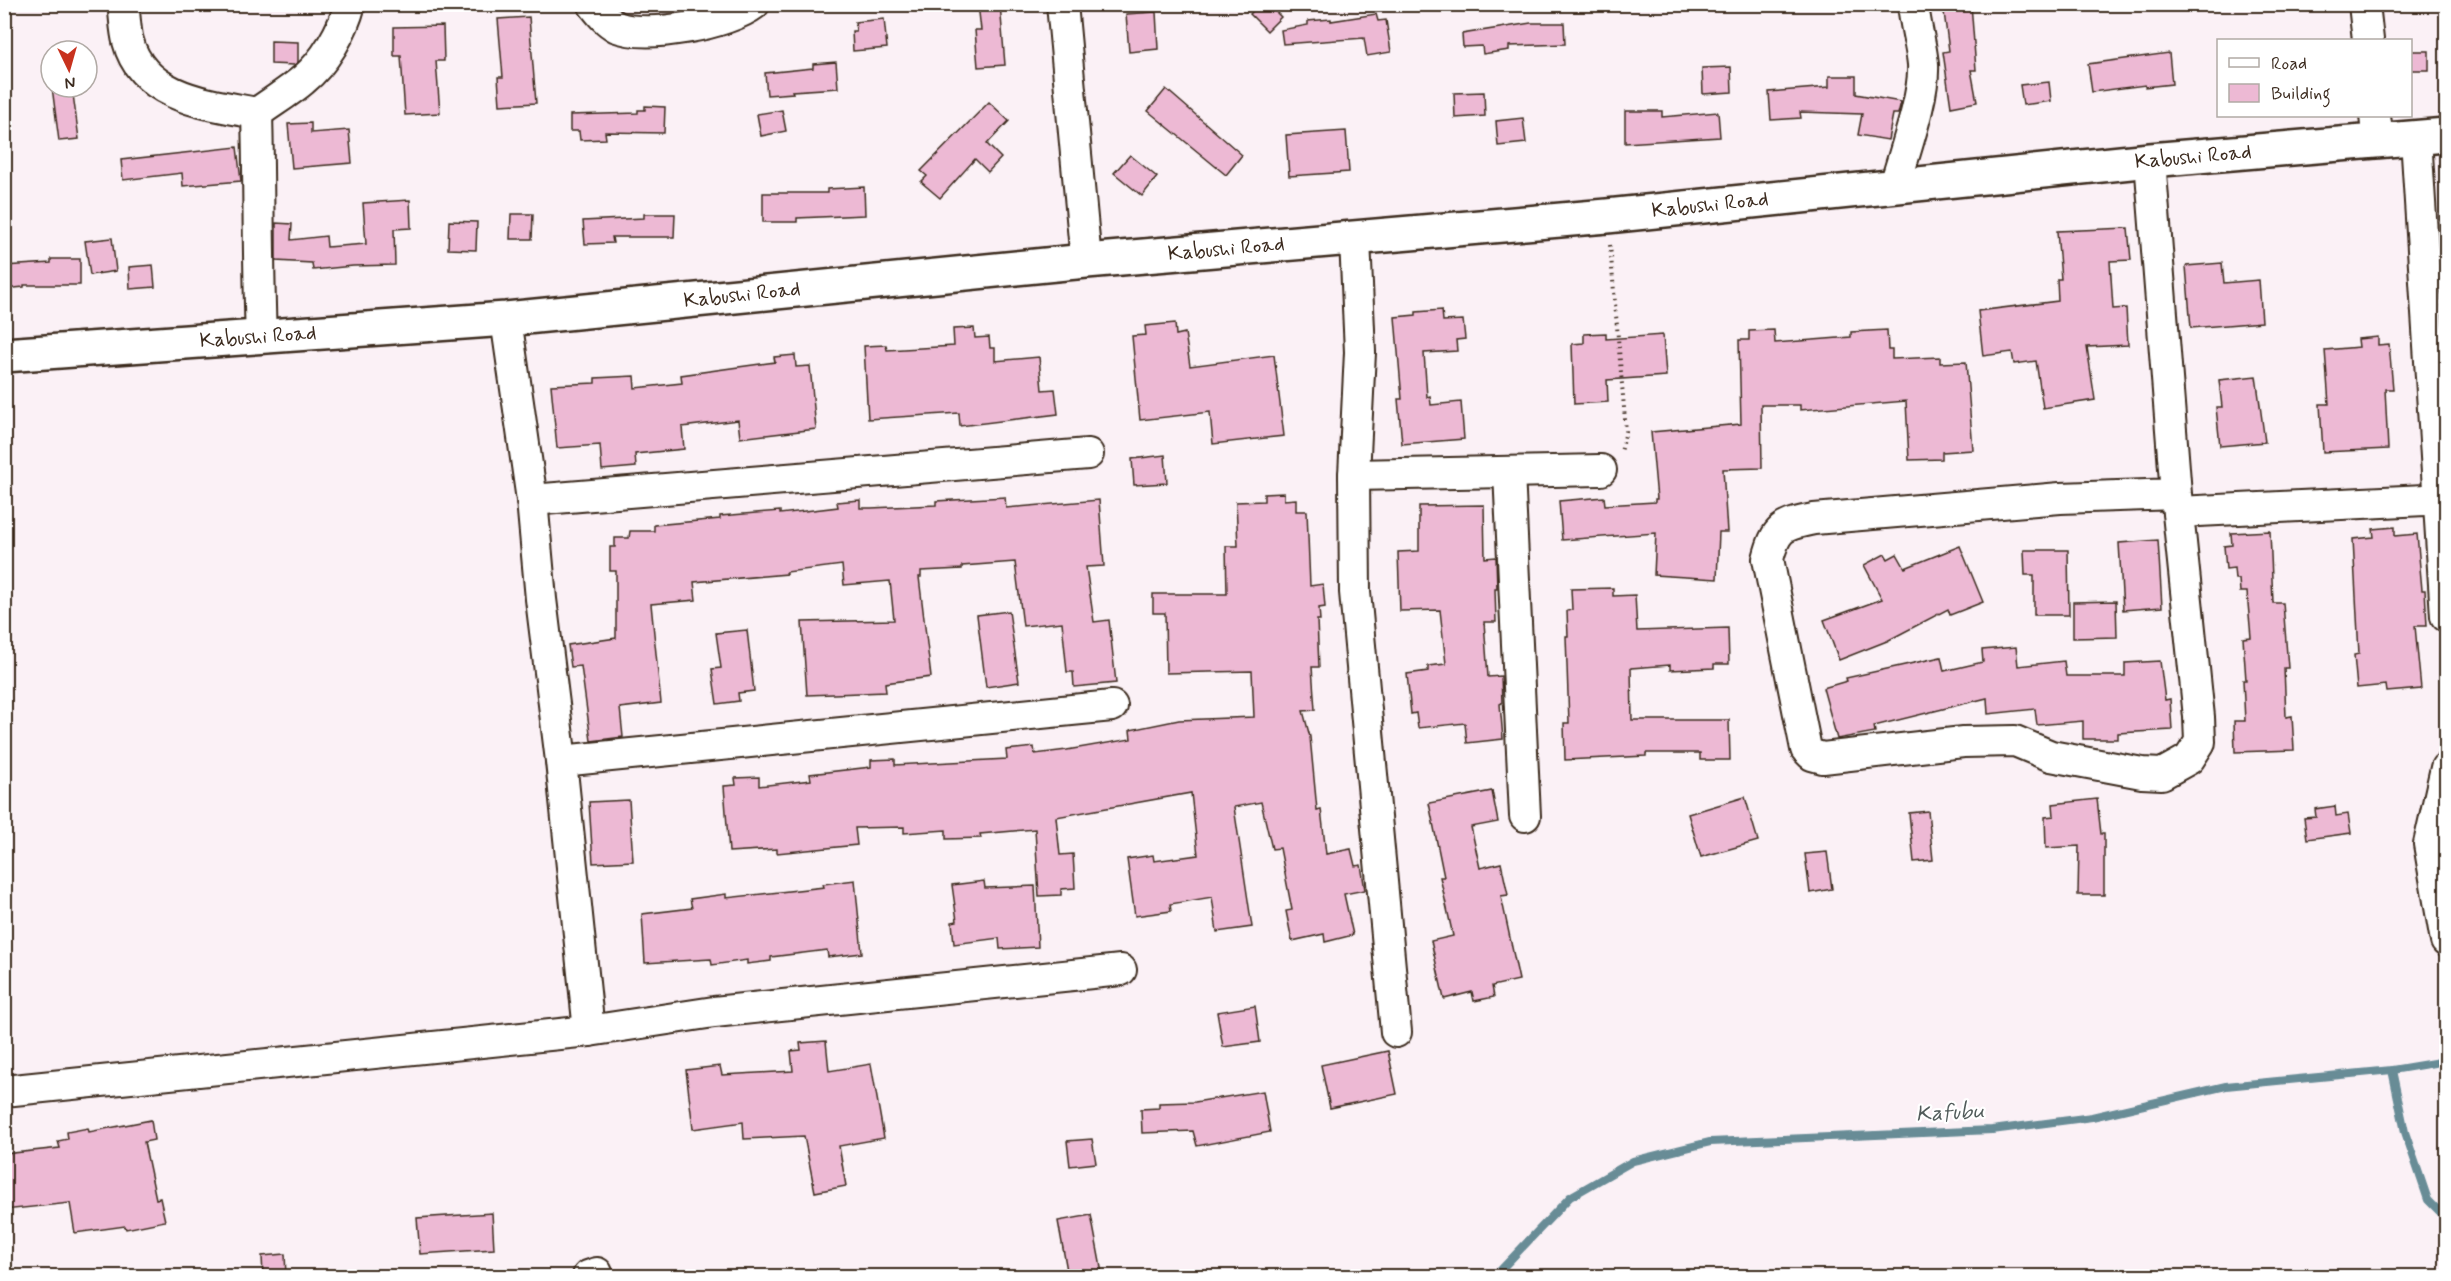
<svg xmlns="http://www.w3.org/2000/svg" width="2451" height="1281" viewBox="0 0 2451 1281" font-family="Mynerve,sans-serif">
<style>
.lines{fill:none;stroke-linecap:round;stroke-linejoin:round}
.stream{stroke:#678c96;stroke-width:8}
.building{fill:#edb9d4;stroke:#3b2a1e;stroke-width:1.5}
.minor-casing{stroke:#3b2a1e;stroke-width:34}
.major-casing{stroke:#3b2a1e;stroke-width:38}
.path{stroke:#3b2a1e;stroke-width:4;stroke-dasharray:1.5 4.5;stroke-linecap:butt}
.minor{stroke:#fff;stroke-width:30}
.major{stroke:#fff;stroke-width:33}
.labels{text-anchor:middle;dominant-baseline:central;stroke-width:4.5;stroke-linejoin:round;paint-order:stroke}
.street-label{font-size:21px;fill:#3b2a1e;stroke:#fff}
.water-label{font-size:22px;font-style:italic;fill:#515b5a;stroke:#fff}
</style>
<rect width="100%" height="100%" fill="#fbf1f6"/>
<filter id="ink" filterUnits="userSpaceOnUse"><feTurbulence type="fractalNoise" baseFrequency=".0167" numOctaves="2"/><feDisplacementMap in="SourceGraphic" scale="12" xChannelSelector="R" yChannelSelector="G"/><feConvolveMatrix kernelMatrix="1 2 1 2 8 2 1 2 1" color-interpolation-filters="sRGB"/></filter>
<g filter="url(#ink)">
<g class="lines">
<g class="stream">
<path d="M2392 1070 2405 1132 2428 1200 2446 1218"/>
<path d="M1495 1276 1570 1197 1633 1161 1710 1142 1992 1130 2092 1117 2226 1086 2392 1070 2446 1061"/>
</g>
</g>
<g class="building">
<path d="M978 4H1000L1005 65 978 67 975 30H981Z"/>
<path d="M1260 4H1268L1281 17 1267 31 1250 14Z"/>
<path d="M1943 4H1971L1976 70H1971L1977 102 1951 107 1943 52 1949 51Z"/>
<path d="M1156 12 1158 49 1129 52 1126 14Z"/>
<path d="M1376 14 1378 21 1386 20 1391 52 1367 56 1364 38 1283 44 1281 30 1308 25V21L1331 19V21Z"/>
<path d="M529 17 536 103 500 105 498 77H503L498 19Z"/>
<path d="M884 19 887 48 853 51 852 31H856L855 22Z"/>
<path d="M1531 23H1564L1565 44 1509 46V50L1483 54 1482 46 1463 47 1462 34Z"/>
<path d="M443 26 444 61H436L440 113 405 115 401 56H394V27Z"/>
<path d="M271 41 298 42V62L294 65 271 64Z"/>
<path d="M2411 51H2429V70H2410Z"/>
<path d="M2169 53 2172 84 2145 87V85L2092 92 2088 64Z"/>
<path d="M836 62 838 88 792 91 793 93 767 95 765 73 813 68V64Z"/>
<path d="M1731 67 1732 92 1703 94 1702 68Z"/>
<path d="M1829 76H1856V94L1901 102 1898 114H1893L1888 140 1858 135 1862 114 1800 112 1801 118 1771 120 1769 92 1829 87Z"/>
<path d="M2049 82 2051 101 2023 105 2020 85Z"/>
<path d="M52 87H72L79 139 59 141Z"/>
<path d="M1166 89 1242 155 1226 175 1148 111Z"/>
<path d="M1484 92 1485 116 1455 118 1454 93Z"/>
<path d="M989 102 1009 121 987 144 1001 158 988 172 975 159 940 198 921 182 927 176 921 171Z"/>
<path d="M645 106 665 107 664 133 605 132 606 139 580 140 579 131H570V115L638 113V110H645Z"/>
<path d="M782 110 786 131 761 136 757 114Z"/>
<path d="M1625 111H1662V117L1718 112 1720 137 1625 143Z"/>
<path d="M1523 118 1526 143 1498 146 1496 121Z"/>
<path d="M311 123V133L349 130 352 163 292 168 288 124Z"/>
<path d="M1346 131 1349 172 1289 176 1286 135Z"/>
<path d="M237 147 241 181 183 186 182 173 123 180 121 160Z"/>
<path d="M1130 155 1157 177 1142 196 1114 173Z"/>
<path d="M864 187 865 215 797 218V222H763V193H827V189Z"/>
<path d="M410 200 411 228 394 229 395 265 353 266 313 270 312 263 276 261V223L292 224 291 240 326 236 327 247 366 244 363 203Z"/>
<path d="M511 214H533L532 239H510Z"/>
<path d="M644 214H675L674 237H612L613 243 585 244 583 221 644 218Z"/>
<path d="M449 221 477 222 476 250 448 249Z"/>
<path d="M2128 228 2131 260 2110 261 2113 309 2126 308 2128 345 2087 347 2095 400 2043 408 2036 361 2014 364 2012 352 1983 356 1978 311 2058 301 2057 279H2061L2057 231Z"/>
<path d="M112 238 116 271 90 275 85 241Z"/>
<path d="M51 259H80V285H24V287L4 289V266L51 263Z"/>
<path d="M2222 263 2224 283 2259 280 2262 322 2191 328 2186 266Z"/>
<path d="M153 265 155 287 130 289 129 267Z"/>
<path d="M1442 310 1443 321 1463 320 1465 339 1456 340 1457 351 1424 353 1427 397 1430 396 1431 405 1461 402 1464 439 1402 444 1398 399H1402L1395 317 1416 315V312Z"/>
<path d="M1175 323 1176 335 1185 333 1190 366 1274 355 1284 436 1213 444 1210 412 1140 420 1132 336 1146 335 1145 326Z"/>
<path d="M974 328 975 338 989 337 990 348H995V361L1039 357 1042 390 1055 389 1058 414 960 426 959 413 868 419 864 346 886 345 887 350 954 346 953 329Z"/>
<path d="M1774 330 1775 343 1851 337V332L1887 330 1888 350H1892V359L1940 357V363L1966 362 1973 450 1942 452V459L1909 460 1906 401 1800 410V405H1761L1762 468 1723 469 1727 532H1719L1717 579 1654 575 1656 533 1562 540 1559 501 1604 497 1605 505 1655 502V499H1657L1651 432 1741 424 1739 340H1749V331Z"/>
<path d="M1606 333V339L1663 335 1666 376 1607 380 1608 402 1574 404 1572 344 1584 343V334Z"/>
<path d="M2378 337V345L2389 344 2393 389H2385L2388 449 2323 452 2320 404H2329L2325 350 2359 347 2358 339Z"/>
<path d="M795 355 796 367 810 366 816 429 740 438 738 420 682 427 684 449 635 454 636 467 602 470 600 445 557 448 551 385 595 383V378L634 376 635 388 682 383 681 375 775 362 774 357Z"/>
<path d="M2256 376 2265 442 2220 446 2216 407H2222L2219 380Z"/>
<path d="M1165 455 1167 483 1134 485 1132 459Z"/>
<path d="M1284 493V500L1296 499V511H1307L1310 586 1323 584 1325 607 1319 608 1320 620H1317L1319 667H1312L1315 710 1303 711 1310 737 1317 810 1321 809 1326 854 1351 849 1355 866 1361 865 1365 890 1344 894 1353 935 1325 942 1324 934 1292 941 1286 911 1292 910 1280 848 1272 849 1261 802 1234 807 1252 927 1217 932 1212 897 1170 904 1171 911 1135 916 1127 859 1153 855 1154 861 1198 855 1191 793 1056 817 1060 855 1073 854 1075 888 1061 889V895L1039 896 1035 829 980 834 981 838 946 839V830L904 833V827L855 828 857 845 777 853V849L729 852 724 786 736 785 735 778 759 777V786L811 780 810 774 871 767V760L895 759V765L1007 759 1006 750 1034 747 1035 754 1067 750 1131 739 1130 730 1179 720 1254 717 1252 671 1166 673 1165 613H1153V594H1227L1226 546H1238L1236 502 1264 501V494Z"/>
<path d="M1005 497 1006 508 1099 500 1104 566 1086 567 1094 622 1109 620 1116 683 1074 687 1073 672H1067L1062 622 1023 626 1015 562 962 566V569L921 571V577H919L931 677 885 683 886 692 807 695 802 622 894 620 890 581 844 585 842 565 786 572 787 574 694 582 696 600 651 604 661 703 620 708 623 737 591 741 581 666 571 667 568 645 616 638V571H610V547H615V538H629L630 531H654V525L720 519V516L780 511V514L838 507 837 502 860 500V508H871L936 505V501Z"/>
<path d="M1484 505 1485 558 1496 557 1497 589H1495L1496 622H1484L1488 677 1501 676 1502 703 1500 704 1503 739 1467 743 1465 723 1418 728 1416 713 1411 714 1407 674 1428 671V666L1446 664 1440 610 1400 611 1398 552 1419 551V506Z"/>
<path d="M2395 527V536L2417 534 2422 590H2425L2427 626H2415L2421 689 2387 692 2386 685 2357 688 2354 655 2359 654 2353 539 2374 537 2373 529Z"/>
<path d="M2270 531 2273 603H2283L2288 668H2284L2286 717 2292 716 2294 750 2235 752 2234 721H2245L2243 680H2246L2243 638 2251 637 2247 592H2240L2239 579H2235L2234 568 2226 569 2224 546 2232 545 2231 533Z"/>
<path d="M2158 540 2162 607 2123 610 2119 543Z"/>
<path d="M1960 546 1983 602 1950 615 1948 609 1887 641 1839 660 1824 620 1882 599 1864 565 1885 554 1888 559 1897 554 1905 568Z"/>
<path d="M2024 550H2068L2069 615H2034V575H2025Z"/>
<path d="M1613 588V596L1635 595 1637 631 1728 628 1729 664H1714V668L1670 670V665L1631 668 1632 720H1729L1730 760H1700V753H1646V756L1565 760 1564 723H1569L1566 636H1568L1567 611 1572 610 1571 589Z"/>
<path d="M2116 601 2117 637 2073 638V602Z"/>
<path d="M1009 611 1019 682 986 687 977 615Z"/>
<path d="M747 630 754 691 738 693 739 701 717 704 712 669 721 668 716 633Z"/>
<path d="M2016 647 2018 666 2064 661 2066 676H2125V663L2160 661 2165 700 2170 699 2172 730 2118 733V739H2083V721L2037 725 2035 709 1988 714 1987 698 1874 726 1875 732 1837 739 1823 688 1847 681 1846 678 1941 657 1944 671 1983 662 1982 650Z"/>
<path d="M1492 791 1498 822 1471 827 1480 868 1501 863 1508 895 1501 896 1519 980 1492 986 1494 997 1474 1001 1472 992 1444 999 1431 941 1453 936 1440 877H1444L1429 803Z"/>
<path d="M1745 797 1758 841 1701 857 1688 814Z"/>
<path d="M2097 799 2101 834H2104V895H2078L2079 846 2046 848 2045 817 2054 816 2053 804Z"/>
<path d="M629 800 633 861 593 863 589 802Z"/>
<path d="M2335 806 2336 816 2348 814 2351 833 2307 839 2304 818 2316 817 2315 809Z"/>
<path d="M1928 811 1933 860 1914 862 1909 813Z"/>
<path d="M1827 852 1832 889 1810 893 1805 854Z"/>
<path d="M855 880 862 953 828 957 827 950 771 957V961L747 964V960L712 965 711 959 645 963 642 914 692 908 690 899 726 894V898L824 887 823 884Z"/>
<path d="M984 881 985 888 1035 886 1038 947 1000 949 999 938 954 944 952 922 957 921 952 885Z"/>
<path d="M1255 1006 1260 1042 1223 1047 1217 1012Z"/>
<path d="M826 1041 829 1071 871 1064 884 1138 839 1146 846 1186 815 1192 804 1136 744 1139 743 1122 693 1129 686 1070 720 1066 722 1075 793 1071 791 1051 801 1050 800 1043Z"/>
<path d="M1388 1051 1397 1094 1330 1108 1321 1065Z"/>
<path d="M1263 1091 1270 1132 1197 1146 1193 1131 1142 1133 1141 1109 1159 1108V1103L1195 1102Z"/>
<path d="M151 1120 154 1140 144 1142 156 1199 160 1198 165 1221 126 1229 125 1226 75 1233 70 1203 4 1210V1154L60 1148 58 1141 68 1139 67 1132 88 1128 89 1132Z"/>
<path d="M1092 1139 1096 1163 1070 1166 1067 1141Z"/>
<path d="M492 1213 494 1249 420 1254 417 1218Z"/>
<path d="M1091 1215 1102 1273 1068 1276 1058 1221Z"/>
<path d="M285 1254 286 1276H263L262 1256Z"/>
</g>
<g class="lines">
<g class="minor-casing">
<g id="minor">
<path d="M123 4C125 16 125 30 128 41 143 98 208 104 257 113 272 102 289 92 303 80 325 62 343 31 350 4"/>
<path d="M593 4C600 13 607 22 617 27 648 39 728 24 754 4"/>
<path d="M1062 4 1086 261"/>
<path d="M2364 4 2368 40"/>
<path d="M257 113C259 188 258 262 261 337"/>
<path d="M2375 116 2378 141"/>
<path d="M2416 138 2446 616"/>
<path d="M2150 160 2176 494 2199 717 2200 742 2189 759 2162 774 2142 773 2051 756 2015 741 1963 742 1823 758 1812 755 1806 749 1768 559C1776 528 1782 525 1814 519L2060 498 2176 494"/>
<path d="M1895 186C1904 153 1925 96 1923 64 1921 44 1915 25 1913 4"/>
<path d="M1355 239 1360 352 1354 475 1355 592 1396 1032"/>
<path d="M506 319 532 500 541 599 561 761 1112 706"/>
<path d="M1509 472 1525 816"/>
<path d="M1354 475 1601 470"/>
<path d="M532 500 1088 454"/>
<path d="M2178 512 2446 499"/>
<path d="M561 761 589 1031"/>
<path d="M2446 768 2429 844 2446 941"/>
<path d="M4 1091 589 1031 714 1012 1121 970"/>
<path d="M588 1276 597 1273"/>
</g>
</g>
<g class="major-casing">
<path id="major" d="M4 355 506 319 1086 261 1607 216 2150 160 2446 135"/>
</g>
<path class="path" d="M1610 245 1626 431 1621 452"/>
<use href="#minor" class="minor"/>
<use href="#major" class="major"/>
</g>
</g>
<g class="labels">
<g class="street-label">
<text transform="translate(2193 157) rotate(-5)">Kabushi Road</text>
<text transform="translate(1710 205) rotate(-6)">Kabushi Road</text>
<text transform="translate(1226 249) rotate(-5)">Kabushi Road</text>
<text transform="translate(742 295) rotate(-6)">Kabushi Road</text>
<text transform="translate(258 337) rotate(-4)">Kabushi Road</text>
</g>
<g class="water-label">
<text transform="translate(1950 1113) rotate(-3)">Kafubu</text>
</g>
</g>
<rect width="2451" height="1281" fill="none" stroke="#fff" stroke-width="24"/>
<rect x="12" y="12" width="2427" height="1257" fill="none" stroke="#3b2a1e" stroke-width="2" filter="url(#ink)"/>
<rect x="2217" y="39" width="195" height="78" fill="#ffffff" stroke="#b1aaa5" stroke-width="1.5"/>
<rect x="2229" y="58" width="30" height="9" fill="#ffffff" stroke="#b1aaa5" stroke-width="1.5"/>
<text x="2271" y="69" font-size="18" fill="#3b2a1e">Road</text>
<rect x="2229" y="84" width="30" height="18" fill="#edb9d4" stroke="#b1aaa5" stroke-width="1.5"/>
<text x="2271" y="99" font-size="18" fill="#3b2a1e">Building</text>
<g transform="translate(69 69) rotate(175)"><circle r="28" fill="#ffffff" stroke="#b1aaa5" stroke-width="1.5"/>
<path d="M0-4.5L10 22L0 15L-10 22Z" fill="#c8321e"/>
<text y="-9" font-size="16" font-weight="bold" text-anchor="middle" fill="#3b2a1e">N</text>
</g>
</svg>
